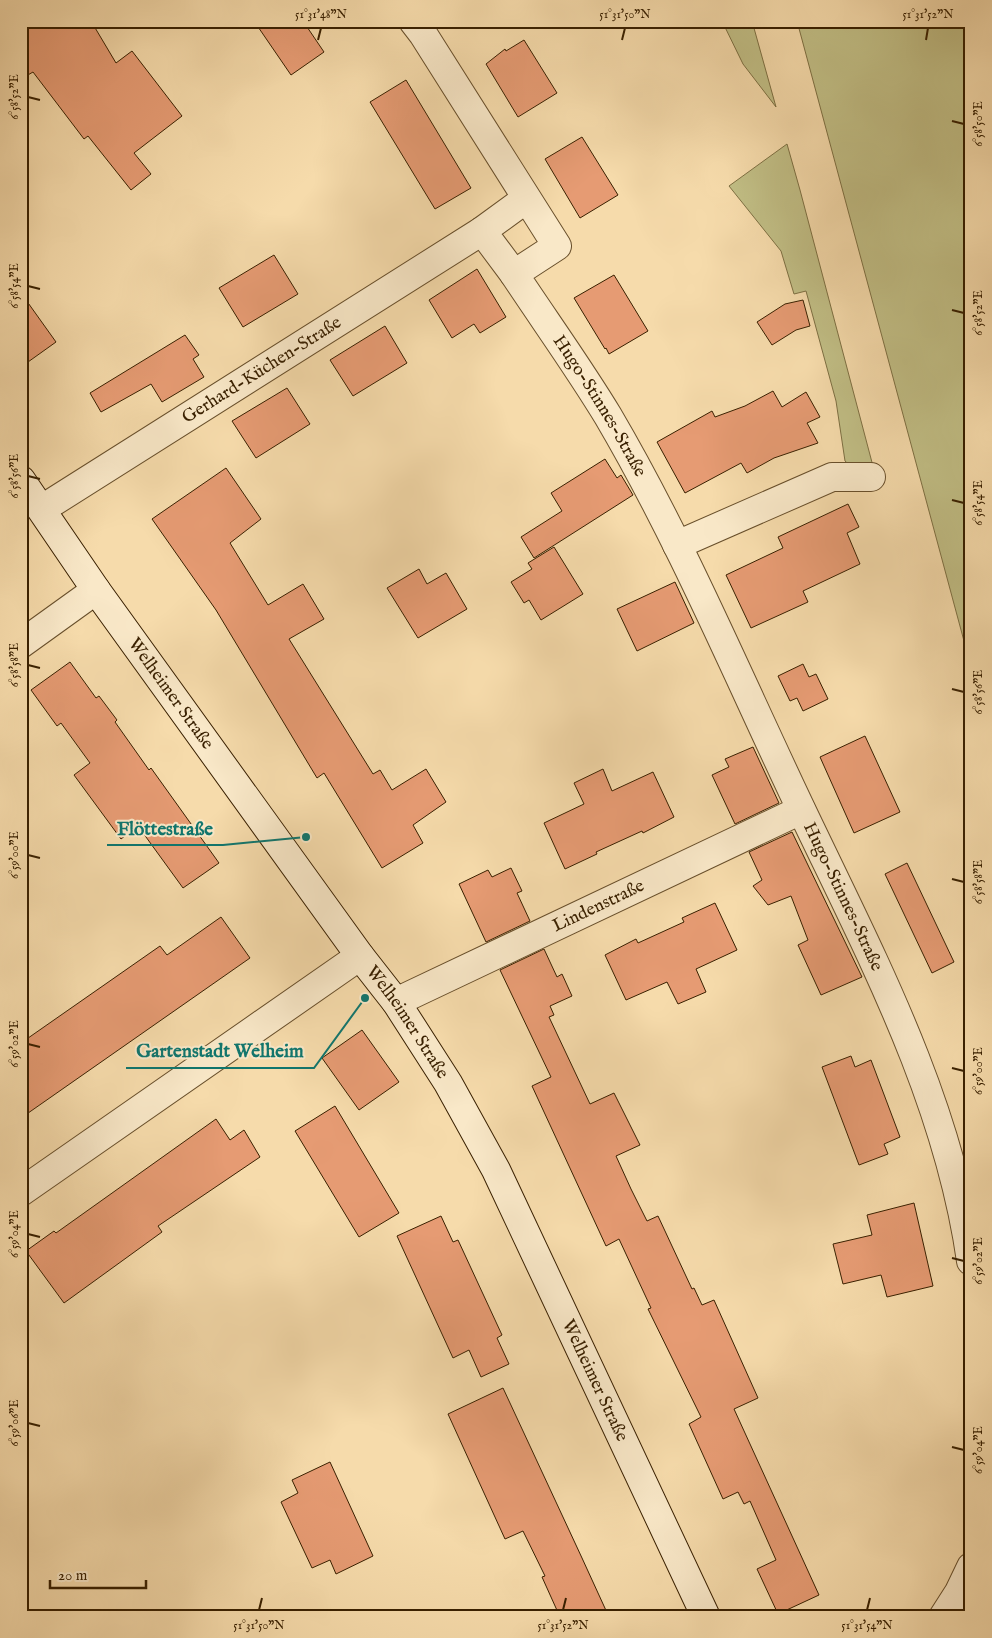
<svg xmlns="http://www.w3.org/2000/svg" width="992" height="1638" viewBox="0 0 992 1638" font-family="'IM FELL English',serif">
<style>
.green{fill:#c1be85;stroke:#7d6f42}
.building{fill:#e69b73;stroke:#392000}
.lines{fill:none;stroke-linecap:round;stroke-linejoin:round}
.street-casing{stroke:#684f2b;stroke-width:30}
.secondary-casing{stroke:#392000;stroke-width:30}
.street{stroke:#f9e8c8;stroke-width:28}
.secondary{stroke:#f9e8c8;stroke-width:28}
.ticks{fill:none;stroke:#392000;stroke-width:2}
.labels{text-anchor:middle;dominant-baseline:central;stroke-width:4;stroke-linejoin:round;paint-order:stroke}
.street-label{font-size:18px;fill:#392000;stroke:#f9e8c8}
.leader{fill:none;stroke:#0f766e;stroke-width:2}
.callout-dot{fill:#0f766e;stroke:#f9e8c8;stroke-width:2}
.callout-label{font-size:19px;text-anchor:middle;font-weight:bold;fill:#0f766e;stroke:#f9e8c8;stroke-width:4;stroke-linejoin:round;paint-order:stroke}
.neatline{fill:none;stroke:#392000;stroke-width:2}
.ticks-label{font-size:12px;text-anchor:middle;fill:#392000}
</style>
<rect width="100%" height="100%" fill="#f6dbab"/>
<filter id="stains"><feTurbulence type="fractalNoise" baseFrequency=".004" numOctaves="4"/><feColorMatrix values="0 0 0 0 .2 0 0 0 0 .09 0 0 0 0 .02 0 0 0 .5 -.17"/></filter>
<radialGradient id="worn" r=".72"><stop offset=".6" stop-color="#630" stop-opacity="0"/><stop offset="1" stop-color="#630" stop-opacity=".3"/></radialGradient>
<g class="green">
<path d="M722 21H752L776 107 743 64Z"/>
<path d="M797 21H971V667Z"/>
<path d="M787 144 800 190 874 470 854 469 845 461 836 401 806 291 794 294 781 251 729 186Z"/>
</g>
<g class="building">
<path d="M21 21H91L116 63 132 51 182 116 134 153 151 174 131 190 88 136 84 139 33 72 21 79Z"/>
<path d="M254 21H303L324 52 291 75Z"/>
<path d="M524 40 557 93 518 117 486 64 505 49 506 51Z"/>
<path d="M406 80 471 188 435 209 370 102Z"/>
<path d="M582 137 618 195 580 218 545 159Z"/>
<path d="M274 255 298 294 243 327 219 288Z"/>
<path d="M477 269 506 317 480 333 474 324 452 338 429 300Z"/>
<path d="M614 275 648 331 609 354 606 348 605 349 574 298Z"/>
<path d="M21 293 56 342 21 367Z"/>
<path d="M803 300 810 326 796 330 772 345 757 322 785 304Z"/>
<path d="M385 326 407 363 353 396 330 360Z"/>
<path d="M185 335 199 355 193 359 204 377 162 402 151 384 101 412 90 393Z"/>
<path d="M287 388 310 424 256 458 232 421Z"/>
<path d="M773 391 782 407 806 392 820 417 807 423 818 443 774 458 747 473 741 463 685 493 657 442 712 411 715 417 745 406Z"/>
<path d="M605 459 617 478 621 475 633 495 534 558 521 537 562 511 551 493Z"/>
<path d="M226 468 261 519 230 543 268 605 303 584 324 619 289 639 373 774 380 770 392 790 426 769 446 802 413 825 423 843 382 868 324 773 317 778 216 610 152 519Z"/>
<path d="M848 504 859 527 847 533 860 564 803 591 808 602 751 628 726 575 783 548 778 537Z"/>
<path d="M554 547 583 594 541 620 529 600 524 603 511 582 532 569 528 563Z"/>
<path d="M419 569 427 584 446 573 467 609 418 638 387 588Z"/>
<path d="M675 582 694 623 637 651 617 609Z"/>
<path d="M70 662 96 698 99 696 117 720 115 722 149 770 151 768 219 863 183 888 138 826 121 839 74 775 90 763 61 723 57 726 31 690Z"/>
<path d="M803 664 809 677 816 674 828 699 803 711 797 698 790 701 778 676Z"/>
<path d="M865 736 900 812 854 833 820 757Z"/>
<path d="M753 747 779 803 735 824 712 775 729 767 725 759Z"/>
<path d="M603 769 612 791 653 772 674 817 643 833 642 831 596 852 597 854 565 869 544 823 584 804 574 783Z"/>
<path d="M792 832 862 977 821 995 798 945 808 940 791 896 768 905 753 886 762 880 749 852Z"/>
<path d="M907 863 954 962 932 973 885 874Z"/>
<path d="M511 868 522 891 517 893 530 921 486 942 459 884 488 870 492 877Z"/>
<path d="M715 903 737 950 696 969 706 992 678 1004 667 982 626 1000 605 955 636 939 638 943 684 922 682 918Z"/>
<path d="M221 917 250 958 21 1118V1043L160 946 167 955Z"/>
<path d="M544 949 557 977 562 974 572 996 550 1006 554 1015 549 1017 590 1104 614 1093 640 1145 616 1156 631 1189 647 1221 658 1216 692 1289 694 1288 702 1305 714 1300 758 1398 734 1409 819 1595 778 1614 757 1569 776 1560 750 1501 744 1504 738 1492 723 1499 689 1424 701 1417 648 1309 651 1308 619 1239 606 1246 532 1086 551 1077 500 970Z"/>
<path d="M362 1030 399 1082 359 1110 322 1058Z"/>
<path d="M851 1056 855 1067 871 1060 900 1137 884 1144 888 1154 859 1165 822 1067Z"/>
<path d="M335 1106 399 1213 359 1237 295 1131Z"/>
<path d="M216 1119 230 1140 244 1130 260 1157 158 1226 162 1232 64 1303 26 1251 54 1231 56 1233Z"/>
<path d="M914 1203 933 1286 887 1297 881 1275 843 1284 833 1244 872 1235 867 1215Z"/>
<path d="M441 1216 453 1242 458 1240 502 1335 497 1338 509 1364 481 1377 469 1350 453 1358 397 1236Z"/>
<path d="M503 1388 582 1558 609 1617H560L542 1577 545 1576 523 1531 505 1539 448 1414Z"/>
<path d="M330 1462 373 1556 336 1574 330 1560 312 1568 281 1502 298 1493 292 1480Z"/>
</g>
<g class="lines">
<g class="street-casing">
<g id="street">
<path id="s1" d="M413 21 423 34 557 246 514 274C545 321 579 368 608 416 682 542 739 679 802 811 871 956 948 1099 971 1261"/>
<path d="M514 274 482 231 526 199"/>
<path id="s2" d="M42 509 482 231"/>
<path d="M677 545 832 477H871"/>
<path d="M21 644 96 590"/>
<path id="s3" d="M396 1002 801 810"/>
<path d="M21 1192 360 956"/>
<path d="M943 1617 959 1592 971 1567"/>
</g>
</g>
<g class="secondary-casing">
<g id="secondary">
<path id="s4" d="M21 480 96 590 360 956 396 1002 448 1083 496 1170 706 1617"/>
</g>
</g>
<use href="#street" class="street"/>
<use href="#secondary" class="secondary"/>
</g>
<path class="ticks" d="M318 40 321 28M622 40 625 28M926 40 928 28M28 97 40 100M952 121 964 124M28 286 40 289M952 310 964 313M28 476 40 479M952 500 964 503M28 665 40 668M952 689 964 692M28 855 40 858M952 879 964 882M28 1044 40 1047M952 1068 964 1071M28 1234 40 1237M952 1258 964 1261M28 1423 40 1426M952 1447 964 1450M259 1610 262 1598M563 1610 566 1598M867 1610 870 1598"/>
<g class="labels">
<g class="street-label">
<text stroke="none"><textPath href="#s2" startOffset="260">Gerhard-Küchen-Straße</textPath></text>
<text stroke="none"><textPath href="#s1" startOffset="476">Hugo-Stinnes-Straße</textPath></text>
<text stroke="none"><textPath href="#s4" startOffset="261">Welheimer Straße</textPath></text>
<text stroke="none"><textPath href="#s1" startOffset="1024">Hugo-Stinnes-Straße</textPath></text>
<text stroke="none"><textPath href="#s3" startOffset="224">Lindenstraße</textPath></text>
<text stroke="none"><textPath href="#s4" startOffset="666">Welheimer Straße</textPath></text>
<text stroke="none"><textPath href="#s4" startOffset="1071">Welheimer Straße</textPath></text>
</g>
</g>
<path class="leader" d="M306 837L223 845H107M365 998L314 1068H126"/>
<g class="callout-dot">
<circle cx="306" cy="837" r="5"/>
<circle cx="365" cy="998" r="5"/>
</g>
<g class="callout-label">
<text x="165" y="835">Flöttestraße</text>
<text x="220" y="1057">Gartenstadt Welheim</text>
</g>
<rect width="992" height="1638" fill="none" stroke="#f6dbab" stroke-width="55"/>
<path d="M50 1580v8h96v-8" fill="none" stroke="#392000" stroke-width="2.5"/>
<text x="58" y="1580" font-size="15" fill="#392000" stroke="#f9e8c8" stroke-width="4" paint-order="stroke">20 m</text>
<rect x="28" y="28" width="936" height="1582" class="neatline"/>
<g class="ticks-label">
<text x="321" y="18">51°31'48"N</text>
<text x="625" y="18">51°31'50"N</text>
<text x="928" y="18">51°31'52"N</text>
<text transform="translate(14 97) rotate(-90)" y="4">6°58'52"E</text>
<text transform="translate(978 124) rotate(-90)" y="4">6°58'50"E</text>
<text transform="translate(14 286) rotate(-90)" y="4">6°58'54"E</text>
<text transform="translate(978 313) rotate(-90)" y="4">6°58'52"E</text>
<text transform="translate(14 476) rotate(-90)" y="4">6°58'56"E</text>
<text transform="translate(978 503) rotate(-90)" y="4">6°58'54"E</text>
<text transform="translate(14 665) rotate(-90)" y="4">6°58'58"E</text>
<text transform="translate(978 692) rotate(-90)" y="4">6°58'56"E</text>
<text transform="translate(14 855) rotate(-90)" y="4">6°59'00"E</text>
<text transform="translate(978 882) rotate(-90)" y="4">6°58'58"E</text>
<text transform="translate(14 1044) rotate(-90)" y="4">6°59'02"E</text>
<text transform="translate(978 1071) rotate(-90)" y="4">6°59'00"E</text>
<text transform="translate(14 1234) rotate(-90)" y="4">6°59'04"E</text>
<text transform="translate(978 1261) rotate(-90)" y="4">6°59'02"E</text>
<text transform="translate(14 1423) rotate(-90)" y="4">6°59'06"E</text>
<text transform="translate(978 1450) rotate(-90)" y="4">6°59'04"E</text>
<text x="259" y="1629">51°31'50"N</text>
<text x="563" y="1629">51°31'52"N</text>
<text x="867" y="1629">51°31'54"N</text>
</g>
<rect width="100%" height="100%" filter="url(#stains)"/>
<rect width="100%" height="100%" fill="url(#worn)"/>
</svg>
